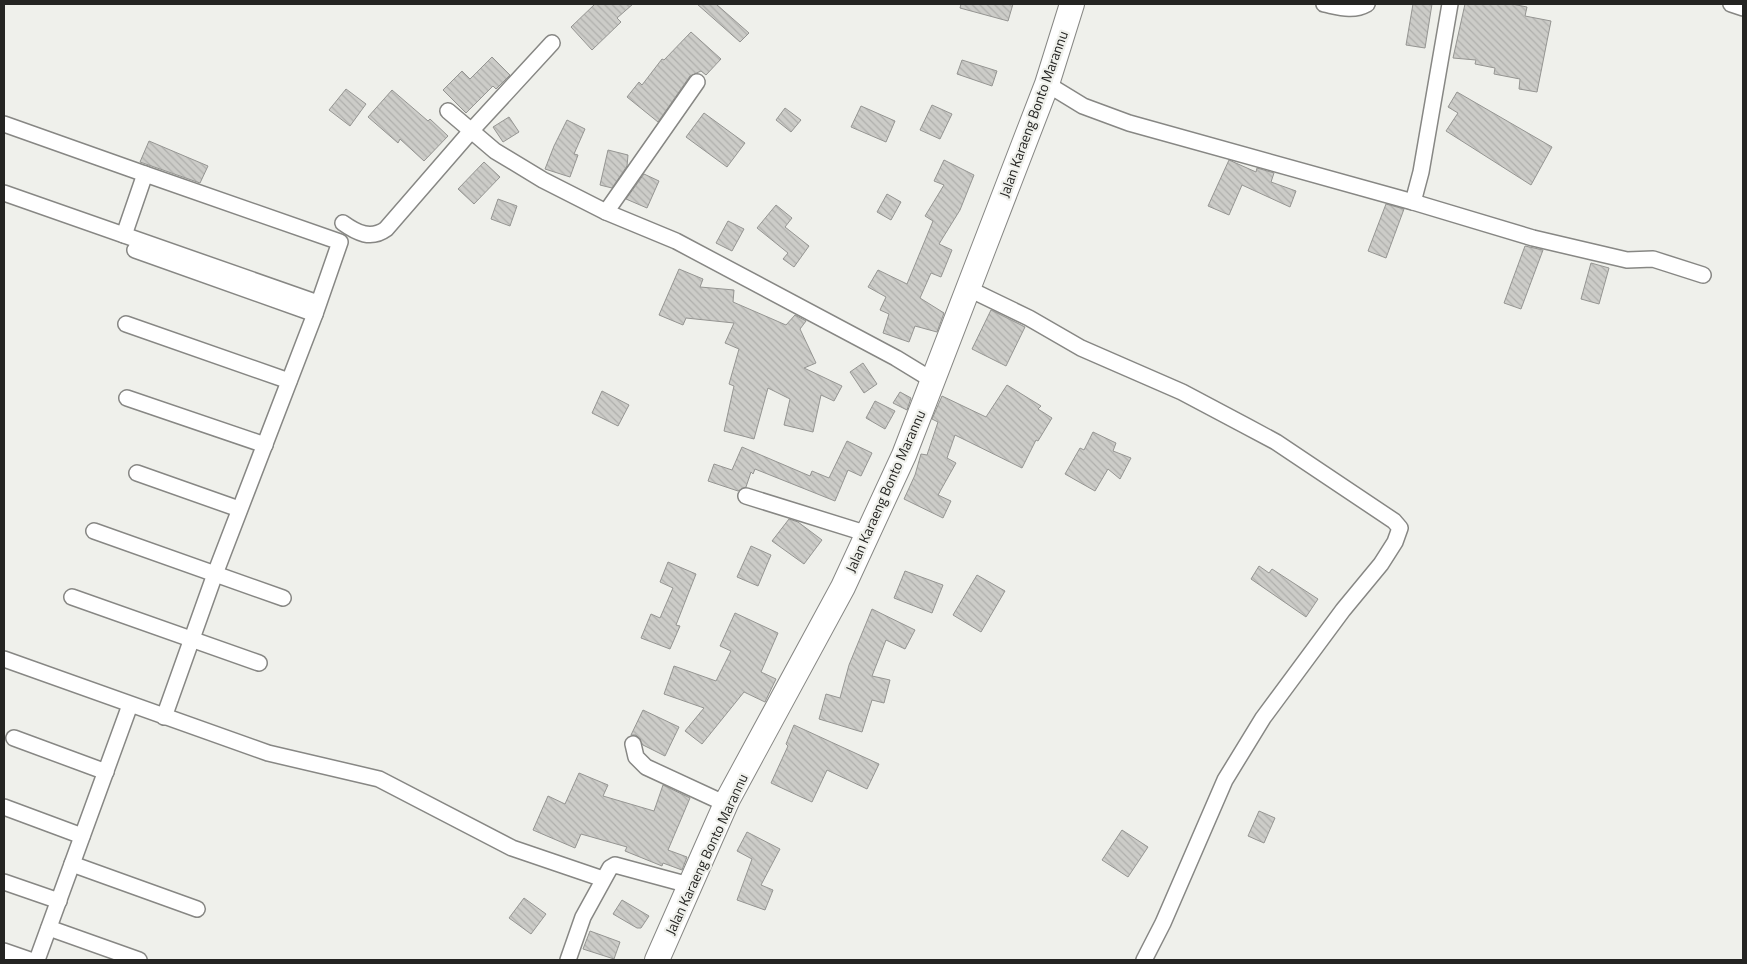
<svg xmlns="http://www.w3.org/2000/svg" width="1747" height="964" viewBox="0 0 1747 964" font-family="'Titillium Web',sans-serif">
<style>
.building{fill:url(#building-back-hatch);stroke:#959592}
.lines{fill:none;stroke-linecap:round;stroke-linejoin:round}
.street-casing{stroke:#878784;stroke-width:18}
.primary-casing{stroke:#878784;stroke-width:26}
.street{stroke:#fff;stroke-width:15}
.primary{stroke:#fff;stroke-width:24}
.labels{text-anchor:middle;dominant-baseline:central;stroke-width:4.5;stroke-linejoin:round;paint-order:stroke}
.street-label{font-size:14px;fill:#242422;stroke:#eff0eb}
</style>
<defs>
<pattern id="building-back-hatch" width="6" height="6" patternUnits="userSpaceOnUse" patternTransform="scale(1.25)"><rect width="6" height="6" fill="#ccccc8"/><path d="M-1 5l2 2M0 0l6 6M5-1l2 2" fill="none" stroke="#afafac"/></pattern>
</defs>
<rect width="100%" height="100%" fill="#eff0eb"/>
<g class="building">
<path d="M595 4H633L617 18 621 22 592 50 571 27Z"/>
<path d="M697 4H716L749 33 740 42Z"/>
<path d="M961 4H1013L1008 21 960 8Z"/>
<path d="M1413 4H1432L1425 48 1406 45Z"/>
<path d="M1465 4H1512L1527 7 1525 16 1551 21 1537 92 1519 89 1520 79 1494 74 1495 68 1475 64 1476 60 1453 58Z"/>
<path d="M691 32 721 59 706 75 701 71 690 76 658 122 627 97 639 82 642 85 662 59 664 60Z"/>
<path d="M492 57 510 75 496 89 493 86 466 113 443 90 462 71 470 79Z"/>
<path d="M962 60 997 71 992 86 957 74Z"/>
<path d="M346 89 366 104 350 126 329 110Z"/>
<path d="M392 90 428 121 430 119 448 136 424 161 400 139 398 143 368 117Z"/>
<path d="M1457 92 1552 147 1531 185 1446 131 1458 113 1448 107Z"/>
<path d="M932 105 952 114 940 139 920 130Z"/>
<path d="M861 106 895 121 886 142 851 127Z"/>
<path d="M785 108 801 120 791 132 776 120Z"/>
<path d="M704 113 745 143 727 167 686 137Z"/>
<path d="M509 117 519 132 503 142 493 127Z"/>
<path d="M567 120 585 129 574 154 578 155 570 177 545 169 554 146Z"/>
<path d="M149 141 208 166 200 183 140 162Z"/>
<path d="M608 150 628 155 627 166 612 188 600 185Z"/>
<path d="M944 160 974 175 960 210 939 244 952 250 941 277 931 273 920 298 944 313 937 332 915 326 909 342 883 333 889 314 880 310 886 297 868 287 878 270 907 284 933 221 925 216 944 185 934 181Z"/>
<path d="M1229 160 1256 172 1257 168 1274 173 1271 182 1296 191 1290 207 1242 185 1229 215 1208 206Z"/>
<path d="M484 162 500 177 474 204 458 189Z"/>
<path d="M644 174 659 181 647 208 626 199Z"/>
<path d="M887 194 901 202 891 220 877 212Z"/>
<path d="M498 199 517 206 510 226 491 219Z"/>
<path d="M1386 204 1404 209 1386 258 1368 251Z"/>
<path d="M776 205 792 218 785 227 809 246 794 267 783 259 788 253 757 228Z"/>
<path d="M728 221 744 229 732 251 716 243Z"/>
<path d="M1525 246 1543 250 1521 309 1504 303Z"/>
<path d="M1591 263 1609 268 1599 304 1581 299Z"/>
<path d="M679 269 703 279 700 287 734 290 733 302 786 325 795 315 806 321 800 329 816 363 804 368 842 386 834 401 821 395 813 432 784 425 790 399 768 388 754 439 724 431 734 386 729 384 739 349 725 343 734 323 686 318 683 325 659 315Z"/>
<path d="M991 310 1025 327 1006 366 972 349Z"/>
<path d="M863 363 877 384 864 393 850 372Z"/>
<path d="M1007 385 1041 406 1038 409 1052 418 1038 441 1036 440 1022 468 955 435 947 458 956 463 938 495 951 501 943 518 904 499 915 475 921 454 927 455 938 422 932 419 942 396 986 417Z"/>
<path d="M602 391 629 405 618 426 592 413Z"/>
<path d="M900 392 911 398 907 410 893 403Z"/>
<path d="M875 401 895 411 885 429 866 418Z"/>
<path d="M1093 432 1116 443 1113 451 1131 458 1120 479 1108 469 1095 491 1065 474 1080 448 1084 450Z"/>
<path d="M847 441 872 453 861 476 848 470 835 501 755 469 753 474 751 472 746 487 738 491 708 481 714 464 732 470 742 447 810 476 812 471 829 478Z"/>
<path d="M789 519 798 522 822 540 804 564 772 541Z"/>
<path d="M751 546 771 555 758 586 737 577Z"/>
<path d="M668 562 696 574 676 625 680 626 670 649 641 638 651 614 660 618 673 588 660 582Z"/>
<path d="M1259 566 1269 573 1272 569 1318 599 1306 617 1251 579Z"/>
<path d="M905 571 943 585 932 613 894 598Z"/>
<path d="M977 575 1005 591 981 632 953 615Z"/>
<path d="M872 609 915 630 905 649 886 640 872 676 890 680 884 703 872 700 862 732 819 719 826 694 840 698 849 665Z"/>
<path d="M735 613 778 633 761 672 776 679 765 702 744 692 702 744 685 731 704 708 664 694 674 666 716 681 731 651 720 646Z"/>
<path d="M643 710 679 727 665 756 643 745 636 735H631Z"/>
<path d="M794 725 879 764 867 789 827 770 812 802 771 783 788 746 786 744Z"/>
<path d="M579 773 608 785 603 796 654 811 663 785 690 798 668 850 687 857 682 870 663 863 662 866 625 851 627 847 581 834 575 848 533 830 548 796 565 804Z"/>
<path d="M1259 811 1275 818 1264 843 1248 836Z"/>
<path d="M1122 830 1148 847 1128 877 1102 860Z"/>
<path d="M747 832 780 849 761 885 773 890 765 910 737 900 752 859 737 851Z"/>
<path d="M524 898 546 914 531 934 509 918Z"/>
<path d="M622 900 649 916 641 928H637L613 914Z"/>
<path d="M590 931 620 942 614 959 583 949Z"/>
</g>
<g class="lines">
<g class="street-casing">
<g id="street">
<path d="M1324 4C1339 7 1353 12 1367 4"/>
<path d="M1731 4 1743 8"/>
<path d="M1047 84 1083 106 1129 123 1413 202 1421 172 1450 4"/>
<path d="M448 111 495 151 543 180 606 212 676 241 896 358 932 380"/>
<path d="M4 124 145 174"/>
<path d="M4 193 318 303"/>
<path d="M1413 202 1533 238 1627 260 1653 259 1703 275"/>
<path d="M606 212 697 82"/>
<path d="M343 223C357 233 371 240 386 229L471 131 552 43"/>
<path d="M124 235 145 174 340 242 315 314"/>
<path d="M135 250 315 314 215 574 164 717"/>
<path d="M969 289 1029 318 1081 348 1182 392 1248 427 1276 442 1394 521 1400 528 1395 542 1381 564 1343 610 1263 718 1225 780 1163 923 1144 960"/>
<path d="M126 324 289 381"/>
<path d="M127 398 265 445"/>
<path d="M137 473 239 509"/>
<path d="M746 496 868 534"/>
<path d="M94 531 283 598"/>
<path d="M72 597 259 663"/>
<path d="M4 659 268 753 379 779 512 848 603 879"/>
<path d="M14 738 106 772"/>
<path d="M633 744 636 757 646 767 726 804"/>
<path d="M4 807 82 836"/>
<path d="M72 864 197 909"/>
<path d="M4 882 59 901"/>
<path d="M49 928 139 960"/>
<path d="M4 951 30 960"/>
<path d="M37 960 130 705"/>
<path d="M568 960 583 917 610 868 615 865 689 885"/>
</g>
</g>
<g class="primary-casing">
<path id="primary" d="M657 960 728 799 843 587 904 455 1047 84 1072 4"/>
</g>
<use href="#street" class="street"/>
<use href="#primary" class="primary"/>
</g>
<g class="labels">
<g class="street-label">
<text transform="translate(1033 114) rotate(-70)">Jalan Karaeng Bonto Marannu</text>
<text transform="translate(885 491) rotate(-66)">Jalan Karaeng Bonto Marannu</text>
<text transform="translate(706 854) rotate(-65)">Jalan Karaeng Bonto Marannu</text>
</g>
</g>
<rect width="1747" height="964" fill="none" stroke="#242422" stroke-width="10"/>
</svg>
